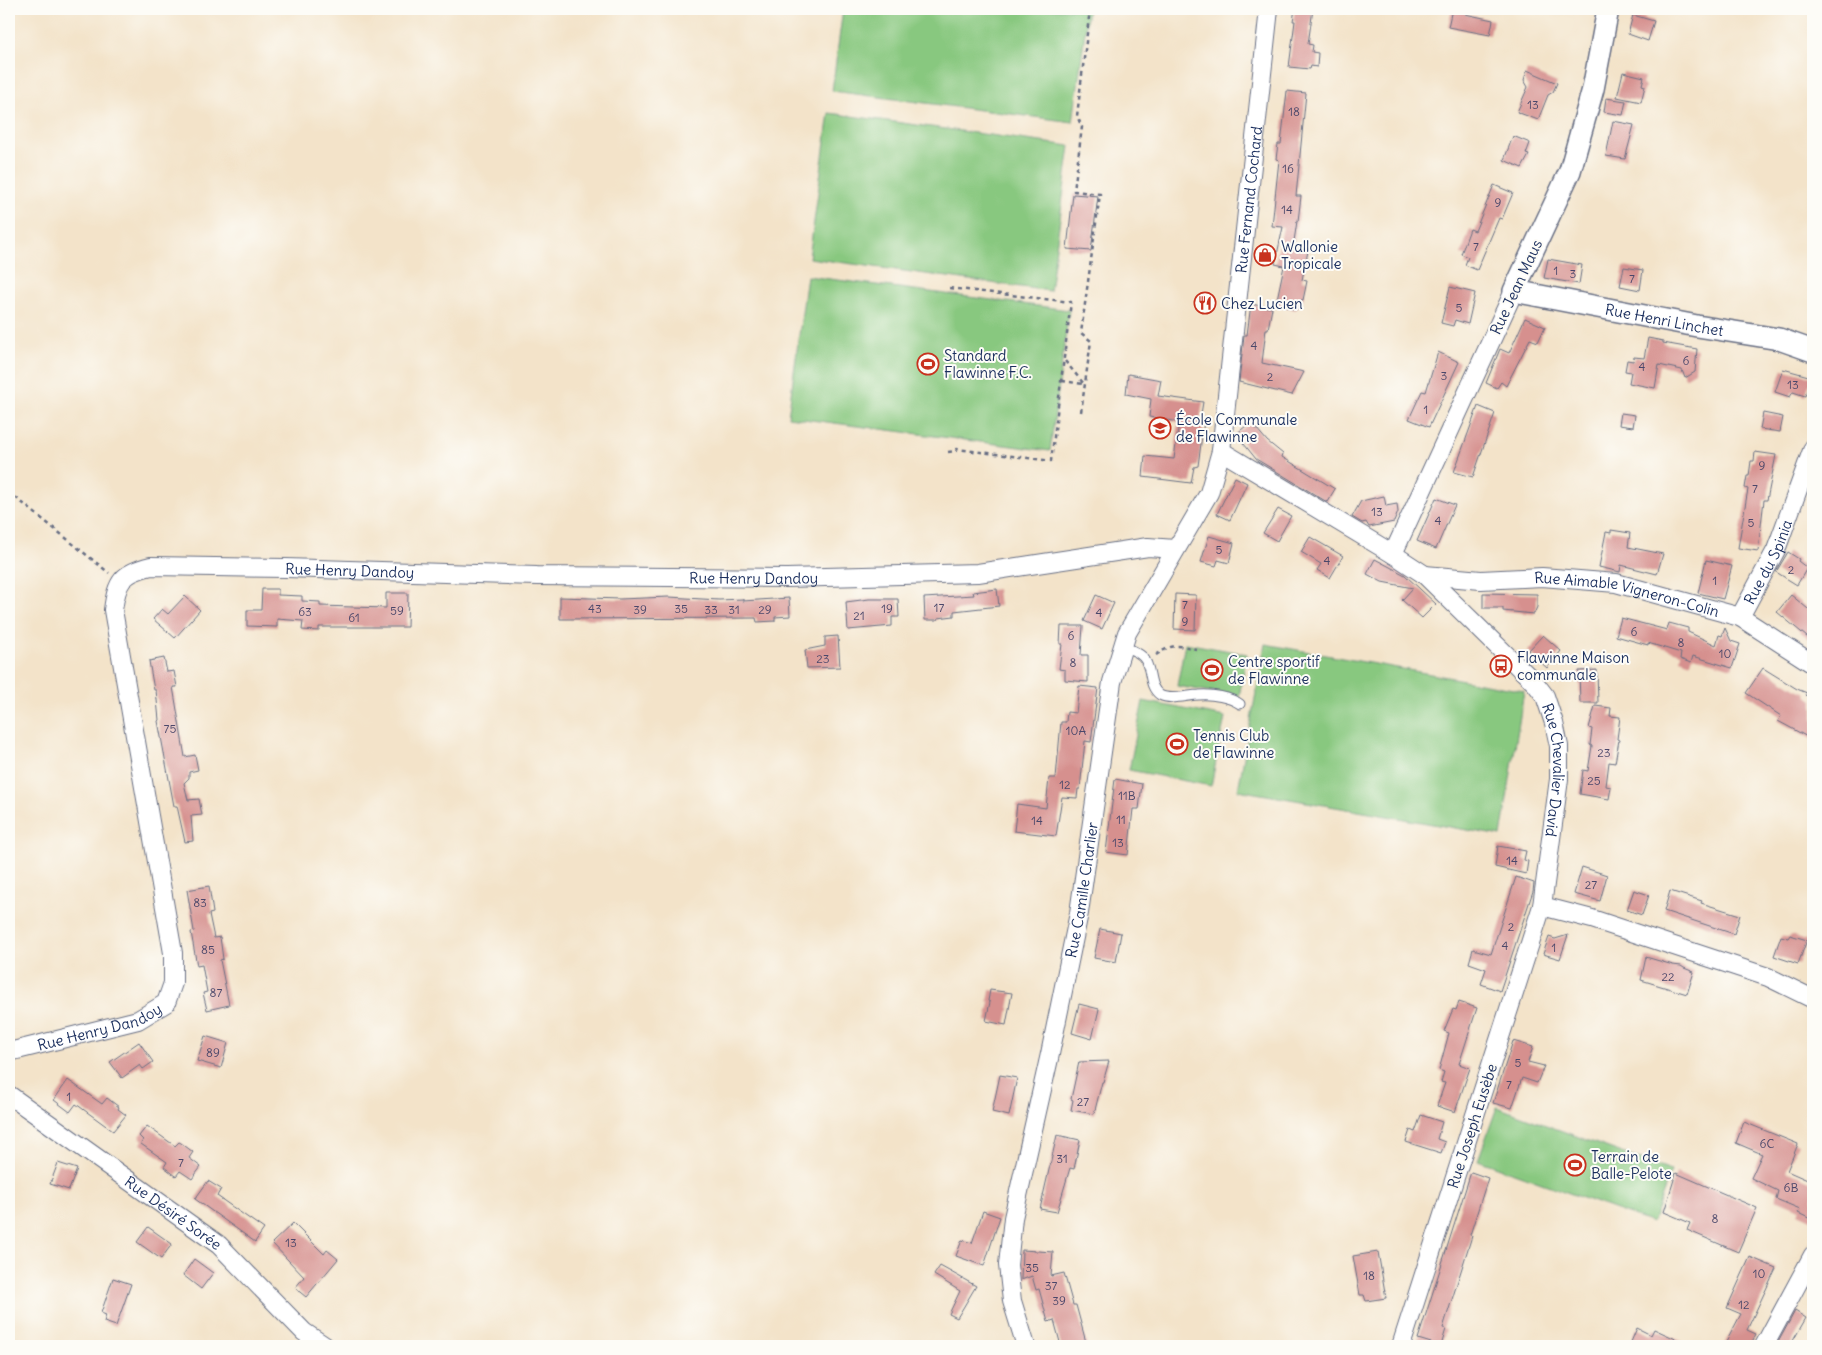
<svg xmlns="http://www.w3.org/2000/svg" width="1822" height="1355" viewBox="0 0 1822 1355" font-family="Delius,sans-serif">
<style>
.pitch{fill:#88c87f;stroke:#527c6e}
.building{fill:#d6908e}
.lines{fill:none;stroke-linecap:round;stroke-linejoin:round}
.service-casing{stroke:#676e83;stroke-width:11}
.minor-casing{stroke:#676e83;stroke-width:20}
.tertiary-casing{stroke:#676e83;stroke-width:24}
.path{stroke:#676e83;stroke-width:2.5;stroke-dasharray:4 4;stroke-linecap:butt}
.service{stroke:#fff;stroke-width:9}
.minor{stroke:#fff;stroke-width:18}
.tertiary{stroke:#fff;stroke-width:21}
.labels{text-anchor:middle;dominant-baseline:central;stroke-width:4;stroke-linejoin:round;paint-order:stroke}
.number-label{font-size:12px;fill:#4a476a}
.street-label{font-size:15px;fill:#1b2f5e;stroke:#fdfcf7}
.poi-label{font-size:15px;fill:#1b2f5e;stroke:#fdfcf7;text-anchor:start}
</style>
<rect width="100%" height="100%" fill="#fdfcf7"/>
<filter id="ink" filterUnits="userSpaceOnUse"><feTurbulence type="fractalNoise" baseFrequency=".02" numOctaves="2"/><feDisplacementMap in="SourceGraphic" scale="10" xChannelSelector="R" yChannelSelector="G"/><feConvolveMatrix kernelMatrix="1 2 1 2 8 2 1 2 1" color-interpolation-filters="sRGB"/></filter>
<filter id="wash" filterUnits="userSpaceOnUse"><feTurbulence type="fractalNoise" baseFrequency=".0096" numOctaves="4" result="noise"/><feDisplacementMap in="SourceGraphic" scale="20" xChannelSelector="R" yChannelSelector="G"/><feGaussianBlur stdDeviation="1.12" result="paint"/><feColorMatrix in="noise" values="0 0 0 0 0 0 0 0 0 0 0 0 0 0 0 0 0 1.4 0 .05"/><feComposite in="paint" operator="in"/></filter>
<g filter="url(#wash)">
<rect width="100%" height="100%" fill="#f3e3c9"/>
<g class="pitch">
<path d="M843 9H1088L1073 122 832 91Z"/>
<path d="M829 113 1070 146 1050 291 809 258Z"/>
<path d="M807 276 1069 310 1050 451 788 417Z"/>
<path d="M1185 643 1247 654 1239 697 1177 686Z"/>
<path d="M1265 644 1524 691 1501 836 1238 790Z"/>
<path d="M1143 701 1225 717 1211 786 1129 770Z"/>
<path d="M1497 1107 1671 1171 1652 1223 1478 1160Z"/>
</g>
<g id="blocks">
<g class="building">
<path d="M1295 9H1313L1308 44 1313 45 1312 52 1318 53 1317 67 1311 66 1310 69 1289 67 1295 21H1293Z"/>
<path d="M1452 9H1466L1465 14 1493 20 1490 35 1448 27Z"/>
<path d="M1633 15 1654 21 1648 41 1628 34Z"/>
<path d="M1527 70 1557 83 1553 92 1548 95 1538 120 1517 112 1528 87 1524 80Z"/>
<path d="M1623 72 1644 77 1642 85 1645 86 1641 102 1617 97Z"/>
<path d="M1287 91 1306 93 1296 196H1301L1298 221H1297L1293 248 1308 251 1302 280 1307 281 1303 300H1301L1299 307 1297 306 1296 310 1276 304 1284 266 1275 264 1283 227 1272 226 1279 160 1276 159 1278 144H1281Z"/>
<path d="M1606 98 1626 101 1623 115 1604 112Z"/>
<path d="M1613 121 1634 125 1625 159 1606 156Z"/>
<path d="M1513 136 1530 143 1526 154 1529 155 1522 168 1504 160Z"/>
<path d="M1494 185 1513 193 1502 219 1499 218 1477 270 1465 265 1468 257 1461 254 1470 229 1475 231Z"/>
<path d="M1073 194 1098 196 1091 251 1067 249Z"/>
<path d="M1548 259 1582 265 1579 284 1544 278Z"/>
<path d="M1624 267 1643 270 1640 290 1620 286Z"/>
<path d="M1450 287 1475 293 1468 324 1455 320 1453 326 1441 323Z"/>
<path d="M1251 304 1272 308 1268 329H1266L1262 363 1304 372 1292 395 1239 382 1244 335H1247Z"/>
<path d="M1525 318 1545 327 1538 342 1530 339 1506 386 1501 382 1497 388 1486 383 1500 349 1509 353Z"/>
<path d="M1648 338 1663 341V343L1697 349 1695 372 1685 378 1682 370 1659 365 1655 388 1629 383 1631 372 1625 371 1627 360 1633 361 1634 357 1644 358Z"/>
<path d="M1438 352 1459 362 1429 427 1409 419 1422 391 1426 392Z"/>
<path d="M1783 369 1812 377 1805 396 1793 392 1790 397 1775 392Z"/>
<path d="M1128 374 1161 380 1158 396 1203 402 1200 420 1204 421 1198 466 1194 467 1191 483 1143 477 1145 456 1174 459 1179 422 1149 417 1151 399 1126 394Z"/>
<path d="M1478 406 1495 413 1473 477 1454 472Z"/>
<path d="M1621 413 1635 415 1633 427 1619 425Z"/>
<path d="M1763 413 1783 417 1780 432 1760 429Z"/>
<path d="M1251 422 1267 441 1283 454 1282 457 1335 489 1327 502 1256 459 1236 434Z"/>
<path d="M1755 452 1776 455 1767 500H1764L1758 551 1738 548 1748 489 1745 488 1747 476H1749L1751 461H1754Z"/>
<path d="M1235 477 1247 483 1230 520 1217 514Z"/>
<path d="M1384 496 1386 506 1397 504 1398 512 1394 522 1369 527 1366 522 1362 523 1352 517 1361 501Z"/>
<path d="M1436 498 1455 505 1436 549 1417 541Z"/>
<path d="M1278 509 1291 516 1277 541 1263 533Z"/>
<path d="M1611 530 1630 533 1628 547 1663 554 1657 574 1621 565 1620 572 1599 567 1606 532 1611 533Z"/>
<path d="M1209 536 1234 543 1229 563 1218 560 1216 566 1201 562Z"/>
<path d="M1310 537 1343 556 1330 578 1317 570 1321 564 1301 552Z"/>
<path d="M1788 552 1799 559 1798 561 1807 568 1797 585 1776 572Z"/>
<path d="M1375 559 1405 575 1436 604 1422 618 1402 600 1413 588 1382 582 1367 574Z"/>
<path d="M1706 560 1732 566 1723 599 1698 593Z"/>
<path d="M262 589H278V595L302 596V601L320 602V606L386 608V593H408L407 627H319V631L302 630 303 621 277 619V627L247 626V610H261Z"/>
<path d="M997 589 999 606 954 611V616L938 618 937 620H925L924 598 974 595 973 592Z"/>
<path d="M1483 593 1537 594V607L1534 614 1503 611V608H1483Z"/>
<path d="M1175 594 1196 595 1195 630 1174 629Z"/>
<path d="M1096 595 1114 603 1102 629 1084 621Z"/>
<path d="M1791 595 1813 613V642L1777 612Z"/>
<path d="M185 596 200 610 175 638 153 619 162 609 168 614Z"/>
<path d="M560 597 620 599 669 597 719 600 743 599V601L789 598 790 616 775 617V621L757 622 756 618 560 619Z"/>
<path d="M869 599H898L899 617H892V626L848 630 846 602Z"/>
<path d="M1621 618 1667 630 1669 623 1688 628V632L1716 645 1719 635 1722 636 1725 628 1731 641 1740 644 1732 668 1693 656 1691 663 1680 659 1681 653 1648 643V645L1616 636Z"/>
<path d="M1061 626H1083L1081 655H1088V682L1065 680V670L1059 669 1062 644H1060Z"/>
<path d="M1543 635 1561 651 1547 668 1528 651Z"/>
<path d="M838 636 840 667 807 668 805 650 825 646V637Z"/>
<path d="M164 658 167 672 174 671 177 687H173L185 757 195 755 198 770 189 772V778L184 783 188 800 199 799 202 815 191 816 193 841 185 842 177 806H174L158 721 159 720 156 690H154L149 661Z"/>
<path d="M1763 668 1797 689 1807 693 1806 695 1813 700V740L1778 721 1781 716 1746 693Z"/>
<path d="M1597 670 1598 703H1580L1579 671Z"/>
<path d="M1079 686 1098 688 1091 742 1085 741 1080 789H1078L1077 798 1062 797 1056 836 1014 831 1017 804 1046 808 1049 778H1056L1061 722H1066L1067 712 1076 713Z"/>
<path d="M1595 706 1611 708 1610 716 1620 717 1617 739 1619 740 1615 763 1609 762 1606 786 1611 787 1609 799 1580 794 1583 770 1588 771 1592 746 1590 745 1592 729 1589 728Z"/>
<path d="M1115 779 1142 784 1139 809H1133L1128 855 1106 852Z"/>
<path d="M1498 846 1526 851 1524 860 1528 861 1526 874 1495 867Z"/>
<path d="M1582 867 1607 875 1600 901 1574 894Z"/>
<path d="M1516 877 1534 883 1533 891 1500 991 1481 984 1486 969 1469 963 1473 949 1491 954Z"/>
<path d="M209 886 213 913 209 914 214 938 220 937 223 959 220 960 229 1005 207 1010 203 993 207 992 202 965 197 966 191 932 194 931 187 890Z"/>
<path d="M1634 890 1649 895 1642 915 1627 910Z"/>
<path d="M1670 891 1702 901 1701 903 1740 915 1734 934 1664 911Z"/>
<path d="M1100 929 1121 933 1116 962 1094 958Z"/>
<path d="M1568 935 1560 959 1543 954 1549 937 1555 939Z"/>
<path d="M1790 935 1807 940 1798 964 1774 956 1781 936 1788 938Z"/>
<path d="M1646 957 1673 965 1681 966 1684 968 1694 972 1687 994 1641 980Z"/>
<path d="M990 990 1012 993 1006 1025 986 1021 990 1002 988 1001Z"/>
<path d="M1459 1002 1477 1008 1459 1064 1470 1068 1455 1112 1437 1106 1445 1083 1441 1082 1444 1072 1439 1070 1449 1033 1444 1031 1453 1009 1456 1010Z"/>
<path d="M1079 1004 1099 1009 1092 1039 1072 1033Z"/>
<path d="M205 1036 228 1043 221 1068 197 1061Z"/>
<path d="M1513 1041 1533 1047 1528 1062 1544 1066 1537 1083 1522 1078 1512 1108 1493 1103Z"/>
<path d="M139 1042 153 1062 143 1069 140 1065 122 1078 110 1062Z"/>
<path d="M1109 1061 1103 1082H1102L1094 1114 1071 1110 1073 1100 1071 1099 1079 1062Z"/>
<path d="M1000 1075 1017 1078 1009 1116 992 1112Z"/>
<path d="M68 1080 102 1104 107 1098 119 1107 118 1109 126 1115 113 1131 76 1104 70 1112 54 1100Z"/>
<path d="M1421 1115 1442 1122 1437 1139 1445 1142 1441 1153 1406 1142 1410 1130 1415 1132Z"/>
<path d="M1744 1122 1798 1144 1787 1171 1812 1182 1813 1179V1220L1798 1213 1800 1209 1776 1199 1778 1191 1751 1178 1762 1154 1736 1143Z"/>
<path d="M147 1126 175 1146 179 1142 181 1143 193 1152 189 1158 201 1167 192 1179 180 1171 176 1176 164 1167 167 1162 141 1144 143 1140 139 1136Z"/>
<path d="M1057 1135 1080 1140 1074 1169 1070 1168 1057 1212 1040 1209Z"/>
<path d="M58 1163 77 1169 69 1190 50 1184Z"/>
<path d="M1471 1172 1488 1178 1470 1235 1472 1236 1443 1328 1446 1329 1441 1346 1418 1339Z"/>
<path d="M1676 1173 1757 1208 1738 1252 1687 1230 1690 1223 1664 1212Z"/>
<path d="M208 1181 221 1189 217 1196 264 1229 255 1242 195 1199Z"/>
<path d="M983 1211 1000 1217 984 1266 956 1256 962 1240 972 1243Z"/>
<path d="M293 1223 324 1254 327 1250 338 1259 306 1297 295 1288 304 1277 272 1243Z"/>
<path d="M148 1227 172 1244 161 1259 137 1242Z"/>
<path d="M1022 1250 1053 1252 1051 1276 1064 1273 1073 1305H1076L1087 1346H1061L1054 1320 1048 1322 1039 1289 1036 1290 1032 1276 1021 1280Z"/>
<path d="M1378 1252 1386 1298 1366 1301 1364 1295H1360L1353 1256Z"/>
<path d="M1750 1257 1776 1268 1747 1330 1756 1334 1750 1346H1724L1741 1314 1727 1308Z"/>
<path d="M194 1259 213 1273 201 1289 183 1275Z"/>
<path d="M940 1266 976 1286 957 1318 949 1314 960 1291 934 1275Z"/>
<path d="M113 1278 131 1284 116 1326 104 1322 106 1315 101 1313Z"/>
<path d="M1795 1311 1806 1318 1790 1346H1776Z"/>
<path d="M1637 1328 1651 1335 1654 1329 1691 1346H1639L1631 1342Z"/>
</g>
</g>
</g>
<g filter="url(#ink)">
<use href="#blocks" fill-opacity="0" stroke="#676e83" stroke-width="1"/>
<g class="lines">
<g class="service-casing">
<path id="service" d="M1122 646C1130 649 1137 651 1143 657 1153 668 1147 686 1160 695 1170 701 1188 695 1199 695 1212 694 1230 697 1240 704"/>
</g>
<g class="minor-casing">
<g id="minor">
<path id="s1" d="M1221 451 1393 554 1425 575 1535 683 1545 696 1554 723 1559 746V779L1542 906 1401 1346"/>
<path d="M1393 554 1514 291"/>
<path id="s2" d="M1425 575 1481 580 1542 577 1616 583 1740 617 1813 664"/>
<path id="s3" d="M1740 617 1776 550 1813 448"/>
<path d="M1542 906 1592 919 1768 977 1813 999"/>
<path id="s4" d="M9 1052 138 1020 166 1003 173 983V953L113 610C117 581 122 573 151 566L286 568 537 576 787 578 978 573 1148 547 1175 549"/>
<path id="s5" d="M9 1095 219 1245 304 1332 325 1346"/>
<path id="s6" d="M1026 1346 1012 1301 1008 1265 1013 1218 1050 1054 1079 913 1112 682 1127 633 1209 493 1221 451 1269 9"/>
<path d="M1764 1346 1813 1255"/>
</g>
</g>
<g class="tertiary-casing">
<g id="tertiary">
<path id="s7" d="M1608 9 1593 89 1570 171 1514 291 1697 326 1779 339 1813 351"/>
</g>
</g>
<g class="path">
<path d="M1062 381 1084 384 1065 361"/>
<path d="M1081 412 1091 341 1081 333 1100 194 1074 191 1082 127 1077 116 1090 9"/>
<path d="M948 452 956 451 957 449 1051 461 1071 302 949 288"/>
<path d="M9 492 109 573"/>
<path d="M1156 655C1174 643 1176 645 1196 649"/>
</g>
<use href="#service" class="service"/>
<use href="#minor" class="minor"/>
<use href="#tertiary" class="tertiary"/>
</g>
</g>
<defs>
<g id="shop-ring" transform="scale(1.125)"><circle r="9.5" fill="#fdfcf7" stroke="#c8321e" stroke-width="1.5"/><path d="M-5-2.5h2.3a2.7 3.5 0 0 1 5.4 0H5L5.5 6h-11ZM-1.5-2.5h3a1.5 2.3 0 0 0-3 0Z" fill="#c8321e"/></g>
<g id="restaurant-ring" transform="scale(1.125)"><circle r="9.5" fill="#fdfcf7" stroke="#c8321e" stroke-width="1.5"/><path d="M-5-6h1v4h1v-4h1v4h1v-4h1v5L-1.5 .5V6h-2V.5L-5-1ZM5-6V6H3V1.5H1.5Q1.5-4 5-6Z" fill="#c8321e"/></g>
<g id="stadium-ring" transform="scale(1.125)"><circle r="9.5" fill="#fdfcf7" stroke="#c8321e" stroke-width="1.5"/><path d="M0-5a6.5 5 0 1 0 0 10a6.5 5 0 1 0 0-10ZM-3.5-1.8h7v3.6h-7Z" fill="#c8321e"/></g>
<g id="school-ring" transform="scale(1.125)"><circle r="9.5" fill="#fdfcf7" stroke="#c8321e" stroke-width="1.5"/><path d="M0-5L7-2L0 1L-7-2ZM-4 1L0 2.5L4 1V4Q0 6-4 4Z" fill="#c8321e"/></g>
<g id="bus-ring" transform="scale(1.125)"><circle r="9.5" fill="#fdfcf7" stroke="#c8321e" stroke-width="1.5"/><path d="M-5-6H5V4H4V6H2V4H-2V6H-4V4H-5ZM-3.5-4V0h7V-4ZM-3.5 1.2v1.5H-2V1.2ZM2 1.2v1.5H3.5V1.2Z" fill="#c8321e"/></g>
</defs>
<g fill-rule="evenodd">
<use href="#shop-ring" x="1265" y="255"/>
<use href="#restaurant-ring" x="1205" y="303"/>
<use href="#stadium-ring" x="928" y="364"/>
<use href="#school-ring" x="1160" y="428"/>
<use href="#bus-ring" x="1501" y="666"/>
<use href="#stadium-ring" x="1212" y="670"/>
<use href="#stadium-ring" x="1177" y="744"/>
<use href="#stadium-ring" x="1575" y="1165"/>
</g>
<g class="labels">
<g class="number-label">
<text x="1533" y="104">13</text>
<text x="1294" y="111">18</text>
<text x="1288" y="168">16</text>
<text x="1498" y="202">9</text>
<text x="1287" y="209">14</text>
<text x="1476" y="246">7</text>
<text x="1556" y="270">1</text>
<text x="1573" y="273">3</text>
<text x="1632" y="278">7</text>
<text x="1459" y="307">5</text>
<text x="1254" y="345">4</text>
<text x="1686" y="360">6</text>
<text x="1642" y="366">4</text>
<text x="1444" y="375">3</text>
<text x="1270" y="376">2</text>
<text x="1793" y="384">13</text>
<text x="1426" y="409">1</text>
<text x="1762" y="465">9</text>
<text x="1755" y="488">7</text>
<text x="1377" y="511">13</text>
<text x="1438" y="520">4</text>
<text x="1751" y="522">5</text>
<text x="1219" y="549">5</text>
<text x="1327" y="560">4</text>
<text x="1791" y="569">2</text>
<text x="1715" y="580">1</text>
<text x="1185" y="604">7</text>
<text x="939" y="607">17</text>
<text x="595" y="608">43</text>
<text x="681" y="608">35</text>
<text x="887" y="608">19</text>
<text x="640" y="609">39</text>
<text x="711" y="609">33</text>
<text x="734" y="609">31</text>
<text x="765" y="609">29</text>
<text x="397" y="610">59</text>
<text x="305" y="611">63</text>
<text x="1099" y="612">4</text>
<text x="859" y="615">21</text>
<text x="354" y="617">61</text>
<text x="1185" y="621">9</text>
<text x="1634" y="631">6</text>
<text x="1071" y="635">6</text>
<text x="1681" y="642">8</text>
<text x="1725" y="653">10</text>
<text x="823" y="658">23</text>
<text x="1073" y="662">8</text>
<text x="170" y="728">75</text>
<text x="1076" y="730">10A</text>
<text x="1604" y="752">23</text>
<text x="1594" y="780">25</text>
<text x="1065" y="784">12</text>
<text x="1127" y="795">11B</text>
<text x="1121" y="819">11</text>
<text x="1037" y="820">14</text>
<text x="1118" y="842">13</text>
<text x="1512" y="860">14</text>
<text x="1591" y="884">27</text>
<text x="200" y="902">83</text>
<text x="1511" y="926">2</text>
<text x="1505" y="945">4</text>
<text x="1554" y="947">1</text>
<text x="208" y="949">85</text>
<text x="1668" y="976">22</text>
<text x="216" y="992">87</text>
<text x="213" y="1052">89</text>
<text x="1518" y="1062">5</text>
<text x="1509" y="1084">7</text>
<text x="69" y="1096">1</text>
<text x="1083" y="1101">27</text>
<text x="1767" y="1143">6C</text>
<text x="1062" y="1158">31</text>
<text x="181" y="1162">7</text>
<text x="1791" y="1187">6B</text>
<text x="1715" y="1218">8</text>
<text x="291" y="1242">13</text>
<text x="1032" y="1267">35</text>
<text x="1759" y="1273">10</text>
<text x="1369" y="1275">18</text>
<text x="1051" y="1285">37</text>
<text x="1059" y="1300">39</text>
<text x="1744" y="1304">12</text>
</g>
<g class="street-label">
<text stroke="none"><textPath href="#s6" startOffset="1186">Rue Fernand Cochard</textPath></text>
<text transform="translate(1516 287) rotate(-65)">Rue Jean Maus</text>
<text stroke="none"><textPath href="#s7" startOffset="452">Rue Henri Linchet</textPath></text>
<text stroke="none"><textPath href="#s3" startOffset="62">Rue du Spinia</textPath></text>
<text stroke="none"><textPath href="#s4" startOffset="828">Rue Henry Dandoy</textPath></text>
<text stroke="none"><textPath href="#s4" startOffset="1232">Rue Henry Dandoy</textPath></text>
<text stroke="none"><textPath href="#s2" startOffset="204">Rue Aimable Vigneron-Colin</textPath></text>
<text stroke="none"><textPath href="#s1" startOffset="485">Rue Chevalier David</textPath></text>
<text stroke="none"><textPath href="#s6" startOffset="466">Rue Camille Charlier</textPath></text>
<text stroke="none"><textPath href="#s4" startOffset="94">Rue Henry Dandoy</textPath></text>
<text transform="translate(1472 1126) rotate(-72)">Rue Joseph Eusèbe</text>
<text stroke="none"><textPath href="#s5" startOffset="202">Rue Désiré Sorée</textPath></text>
</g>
<g class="poi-label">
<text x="1281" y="246">Wallonie<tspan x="1281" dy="17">Tropicale</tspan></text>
<text x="1221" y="303">Chez Lucien</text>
<text x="944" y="355">Standard<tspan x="944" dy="17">Flawinne F.C.</tspan></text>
<text x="1176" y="419">École Communale<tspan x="1176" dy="17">de Flawinne</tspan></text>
<text x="1517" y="657">Flawinne Maison<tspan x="1517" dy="17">communale</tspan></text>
<text x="1228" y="661">Centre sportif<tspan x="1228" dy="17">de Flawinne</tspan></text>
<text x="1193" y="735">Tennis Club<tspan x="1193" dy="17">de Flawinne</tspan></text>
<text x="1591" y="1156">Terrain de<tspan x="1591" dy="17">Balle-Pelote</tspan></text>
</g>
</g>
<rect width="1822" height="1355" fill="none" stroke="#fdfcf7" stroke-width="30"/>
</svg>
